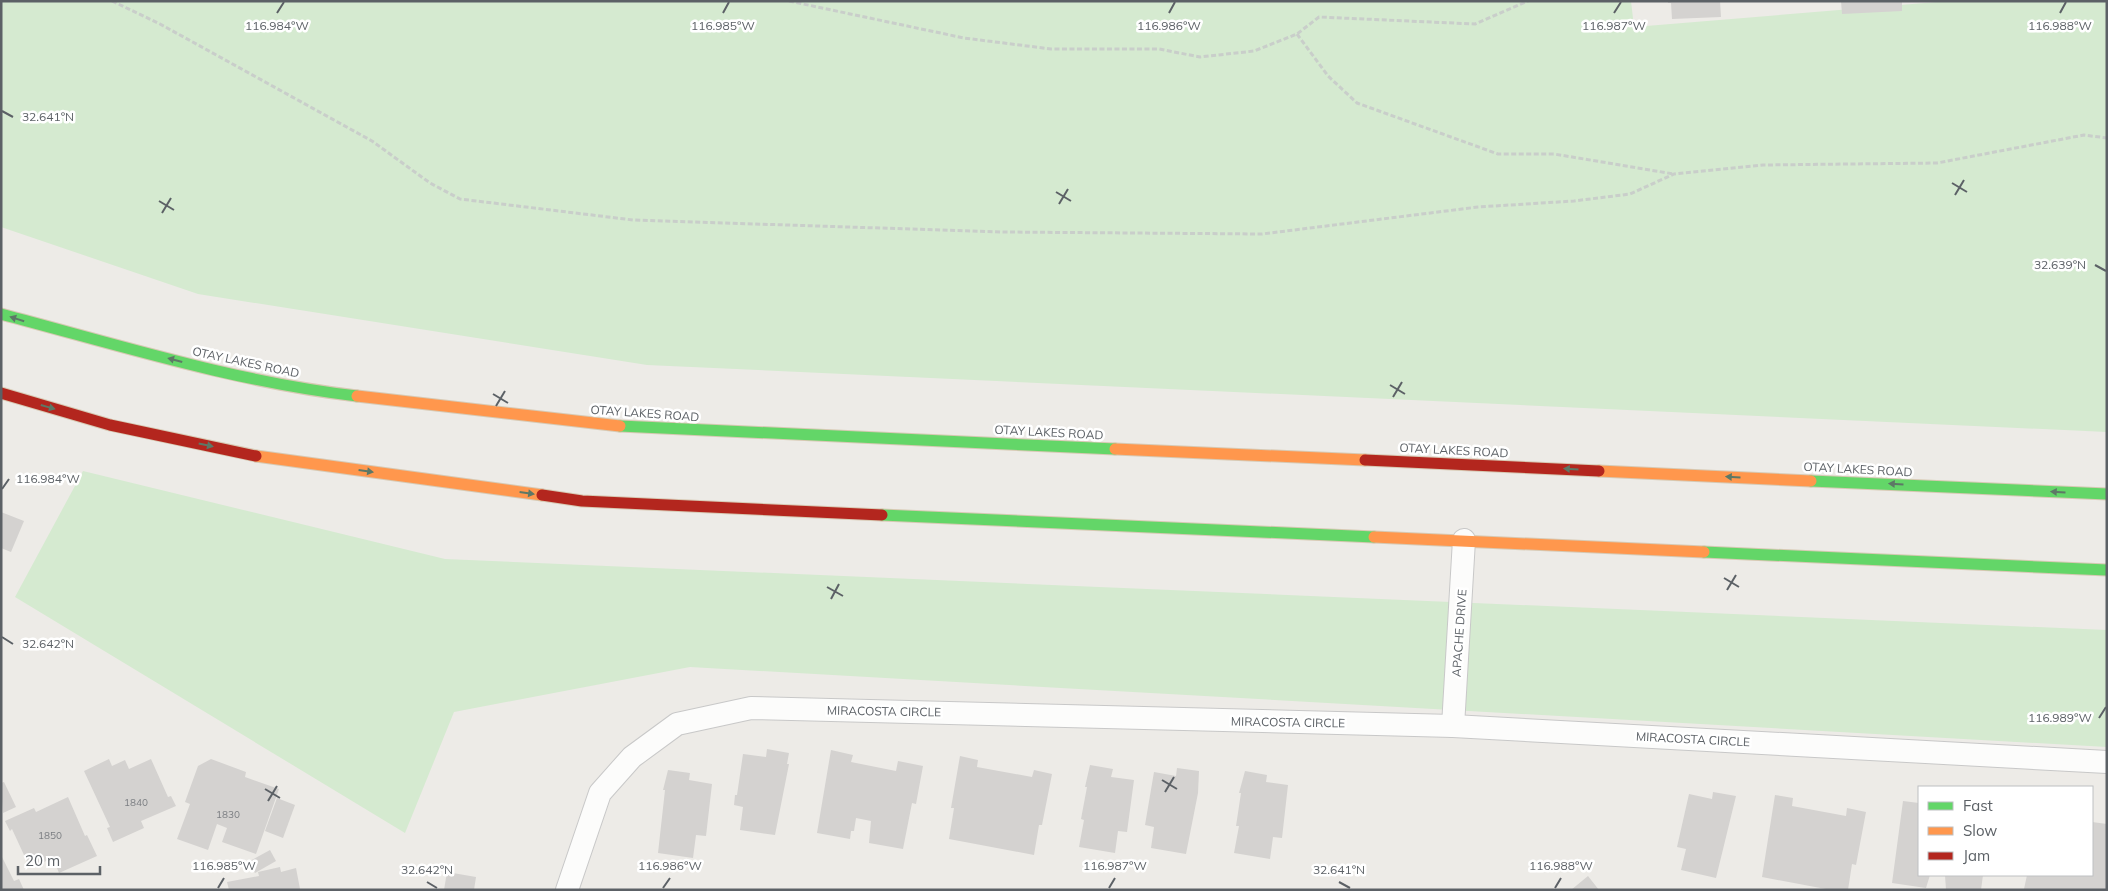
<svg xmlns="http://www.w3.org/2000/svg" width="2108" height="891" viewBox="0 0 2108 891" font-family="Mulish,sans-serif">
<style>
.green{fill:#d5ead0}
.building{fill:#d4d2d0}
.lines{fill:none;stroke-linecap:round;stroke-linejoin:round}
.street-casing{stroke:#c8c8c8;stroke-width:24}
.fast-casing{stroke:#d7c9b3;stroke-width:13}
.slow-casing{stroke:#d7c9b3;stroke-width:13}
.jam-casing{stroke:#d7c9b3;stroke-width:13}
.path{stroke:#c9ceca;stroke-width:3;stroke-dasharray:5 2.5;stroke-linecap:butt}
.street{stroke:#fcfcfb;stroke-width:22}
.fast{stroke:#63d668;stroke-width:11}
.slow{stroke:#ff974d;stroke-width:11}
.jam{stroke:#b3261e;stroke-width:11}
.oneway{fill:#5d7866}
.ticks{fill:none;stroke:#5c6166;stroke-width:2}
.labels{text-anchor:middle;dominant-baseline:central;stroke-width:5;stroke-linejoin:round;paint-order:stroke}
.number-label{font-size:10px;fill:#7b7e82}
.street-label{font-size:12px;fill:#5c6166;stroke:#fff}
.ticks-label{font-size:12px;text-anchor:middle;fill:#5c6166;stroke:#fff;stroke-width:5;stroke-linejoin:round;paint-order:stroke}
</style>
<rect width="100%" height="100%" fill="#edebe7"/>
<g class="green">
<path d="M1 1H1631L1634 27 1949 1H2107V432L647 365 198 294 1 227Z"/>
<path d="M83 471 445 559 2107 630V747L690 667 454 712 405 833 15 597Z"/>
</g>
<g class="building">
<path d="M1668 1H1720L1721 17 1672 19 1671 3H1668Z"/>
<path d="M1841 1H1902V11L1842 14Z"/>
<path d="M1 512 24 521 11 552 1 548Z"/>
<path d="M767 749 789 753 787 764H789L775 835 740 830 743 807 734 805 735 795H737L743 754 766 757Z"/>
<path d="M831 750 853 755 851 762 896 771 898 761 923 766 916 804 912 803 903 849 869 843 871 821 856 818 854 831H851L850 839 817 833Z"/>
<path d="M960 756 978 760 977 767 1032 777 1034 770 1052 774 1042 825H1039L1034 855 949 839 954 808H951Z"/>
<path d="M109 759 112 766 125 760 129 769 151 759 168 797 171 796 176 806 141 821 144 828 113 842 107 828 110 827 84 771Z"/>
<path d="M211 759 246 772 245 777 279 789 256 854 222 842 227 828 217 824 208 850 177 839 190 804 185 802 198 766Z"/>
<path d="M1090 765 1113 769 1111 777 1134 780 1127 832 1118 831 1115 853 1079 847 1084 820 1081 819 1087 787H1085Z"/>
<path d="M1177 768 1199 771 1198 793 1186 854 1151 848 1154 827 1145 825 1154 772 1176 776Z"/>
<path d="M668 770 690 773 689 780 712 784 706 836 696 835 693 858 658 853 665 790H663Z"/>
<path d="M1245 771 1267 775 1266 782 1288 785 1282 838 1273 837 1270 859 1234 853 1239 826H1236L1241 793H1239Z"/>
<path d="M4 782 16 807 3 813 1 783Z"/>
<path d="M1713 792 1736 796 1716 878 1681 870 1686 849 1677 847 1689 794 1712 799Z"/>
<path d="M1775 795 1793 798 1792 806 1846 816 1847 808 1866 812 1856 865 1852 864 1848 890H1831L1762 877Z"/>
<path d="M68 797 85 836 87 835 97 856 59 873 53 858 30 868 12 829 10 831 5 821 34 808 36 812Z"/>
<path d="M277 798 295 805 283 838 265 831Z"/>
<path d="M1903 801 1919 803V875H1930L1926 888 1892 883Z"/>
<path d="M2092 822 2107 824V890L2024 889 2027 875H2092Z"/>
<path d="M270 850 276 861 255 873 248 862Z"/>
<path d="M1 855 14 881 19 879 24 890H1Z"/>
<path d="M280 867 281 872 296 868 300 889 229 890 227 882 259 876 258 872Z"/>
<path d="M447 872 476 877 474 890H444Z"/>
<path d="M1945 875H1983L1981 890H1946Z"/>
<path d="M1588 876 1599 890H1571Z"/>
</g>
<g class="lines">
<g class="street-casing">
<g id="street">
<path d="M1453 726 1464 540"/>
<path d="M567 890 600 793 632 757 677 724 751 708 1453 726 2107 762"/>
</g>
</g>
<g class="fast-casing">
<g id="fast">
<path d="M1 314C119 345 236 382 357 396"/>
<path d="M620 426 1115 449"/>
<path d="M1811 481 2107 494"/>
<path d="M882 515 1374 537"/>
<path d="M1704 552 2107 570"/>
</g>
</g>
<g class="slow-casing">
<g id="slow">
<path d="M357 396 620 426"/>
<path d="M1115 449 1365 460"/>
<path d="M256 456 542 495"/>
<path d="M1599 471 1811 481"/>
<path d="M1374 537 1704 552"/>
</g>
</g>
<g class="jam-casing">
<g id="jam">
<path d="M1 393 110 425 256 456"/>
<path d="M1365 460 1599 471"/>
<path d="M542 495 582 501 882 515"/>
</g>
</g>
<g class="path">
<path d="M112 1 160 24 372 141 430 183 460 199 633 220 1002 232 1262 234 1478 207 1574 201 1630 194 1674 174 1763 165 1937 163 2084 135 2107 138"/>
<path d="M789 1 964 38 1051 49H1159L1200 57 1254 51 1297 34 1319 17 1475 24 1528 1"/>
<path d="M1297 34 1328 76 1357 103 1498 154H1554L1674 174"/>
</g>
<use href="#street" class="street"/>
<use href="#fast" class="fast"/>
<use href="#slow" class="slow"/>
<use href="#jam" class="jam"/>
</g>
<defs><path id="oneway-solid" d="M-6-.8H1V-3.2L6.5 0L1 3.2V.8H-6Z" transform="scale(1.25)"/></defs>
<g class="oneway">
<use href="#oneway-solid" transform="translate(17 319) rotate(-163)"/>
<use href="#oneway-solid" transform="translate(175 360) rotate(-165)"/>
<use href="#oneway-solid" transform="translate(48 407) rotate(16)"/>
<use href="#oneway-solid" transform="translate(206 445) rotate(12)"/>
<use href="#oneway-solid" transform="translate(1571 469) rotate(-177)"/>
<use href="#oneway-solid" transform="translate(366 471) rotate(8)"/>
<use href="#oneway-solid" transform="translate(1733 477) rotate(-177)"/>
<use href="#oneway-solid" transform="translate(1896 484) rotate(-177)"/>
<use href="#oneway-solid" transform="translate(2058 492) rotate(-177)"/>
<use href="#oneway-solid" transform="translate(527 493) rotate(8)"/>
</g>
<path class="ticks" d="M277 13 284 2M723 13 729 2M1169 13 1175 2M1614 13 1621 2M2060 13 2066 2M2 111 13 117M1952 183 1967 192M1056 192 1071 201M1955 195 1964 180M159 201 174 210M1059 204 1068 189M162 213 171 198M2095 265 2106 271M1390 385 1405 394M493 394 508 403M1393 397 1402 382M496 406 505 391M2 489 9 479M1724 578 1739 587M827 587 843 596M1727 590 1736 575M831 599 839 584M2 637 13 644M2099 718 2106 707M1162 780 1177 789M265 789 280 798M1165 792 1174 777M268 801 277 786M427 882 437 888M1339 882 1350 888M218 888 224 878M663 888 670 878M1109 888 1115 878M1555 888 1561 878"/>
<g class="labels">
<g class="number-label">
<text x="136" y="802">1840</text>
<text x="228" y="814">1830</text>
<text x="50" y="835">1850</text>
</g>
<g class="street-label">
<text transform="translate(246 362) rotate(12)">OTAY LAKES ROAD</text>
<text transform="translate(645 413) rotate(4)">OTAY LAKES ROAD</text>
<text transform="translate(1049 432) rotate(3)">OTAY LAKES ROAD</text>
<text transform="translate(1454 450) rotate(3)">OTAY LAKES ROAD</text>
<text transform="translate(1858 469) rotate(3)">OTAY LAKES ROAD</text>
<text transform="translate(1459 633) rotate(-86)">APACHE DRIVE</text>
<text transform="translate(884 711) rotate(1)">MIRACOSTA CIRCLE</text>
<text transform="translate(1288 722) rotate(1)">MIRACOSTA CIRCLE</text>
<text transform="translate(1693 739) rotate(3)">MIRACOSTA CIRCLE</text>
</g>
</g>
<g class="ticks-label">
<text x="277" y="30">116.984°W</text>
<text x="723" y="30">116.985°W</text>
<text x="1169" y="30">116.986°W</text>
<text x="2060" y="30">116.988°W</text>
<text x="1614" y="30">116.987°W</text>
<text x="48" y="121">32.641°N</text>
<text x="2060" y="269">32.639°N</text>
<text x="48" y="483">116.984°W</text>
<text x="48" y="648">32.642°N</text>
<text x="2060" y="722">116.989°W</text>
<text x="224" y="870">116.985°W</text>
<text x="670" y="870">116.986°W</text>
<text x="1115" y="870">116.987°W</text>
<text x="1561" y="870">116.988°W</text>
<text x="427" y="874">32.642°N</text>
<text x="1339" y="874">32.641°N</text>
</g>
<rect width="2108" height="891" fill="none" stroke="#5c6166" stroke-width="5"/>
<rect x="1918" y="786" width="175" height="90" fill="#ffffff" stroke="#bec0c2"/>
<rect x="1928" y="802" width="25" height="8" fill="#63d668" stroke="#bec0c2"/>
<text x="1963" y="811" font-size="15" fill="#5c6166">Fast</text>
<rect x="1928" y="827" width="25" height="8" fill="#ff974d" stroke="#bec0c2"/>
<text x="1963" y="836" font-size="15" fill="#5c6166">Slow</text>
<rect x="1928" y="852" width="25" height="8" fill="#b3261e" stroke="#bec0c2"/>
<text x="1963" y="861" font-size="15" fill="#5c6166">Jam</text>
<path d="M18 866v8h82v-8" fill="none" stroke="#5c6166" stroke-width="2.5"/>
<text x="25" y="866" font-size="15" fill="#5c6166" stroke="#ffffff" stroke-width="4" paint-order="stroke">20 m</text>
</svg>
